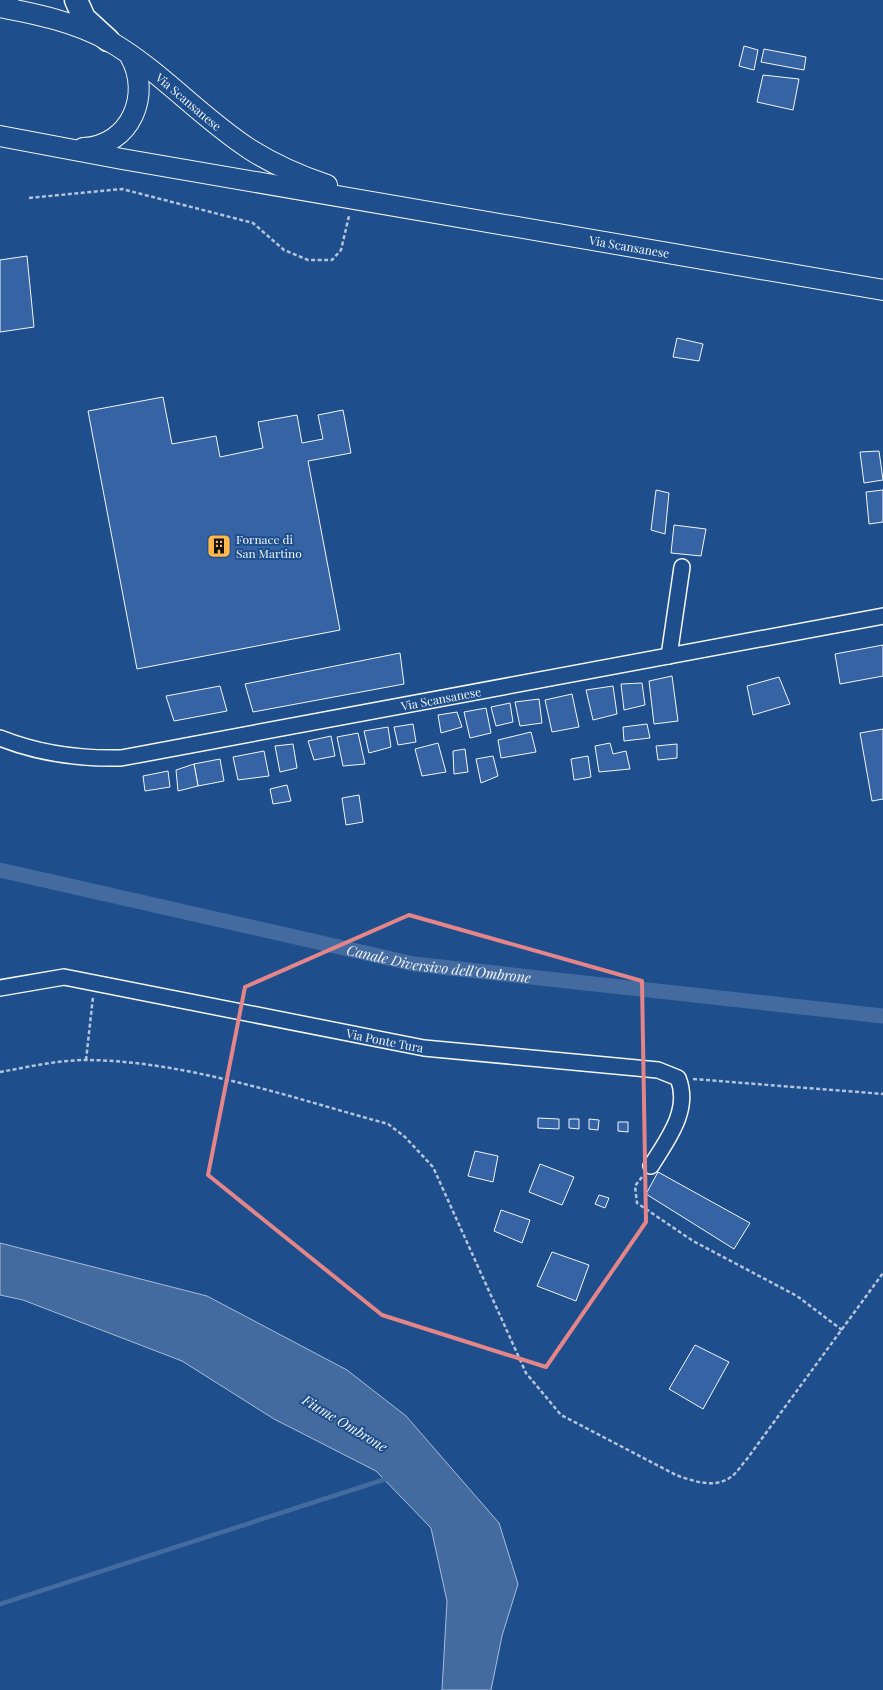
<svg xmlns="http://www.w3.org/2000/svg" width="883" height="1690" viewBox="0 0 883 1690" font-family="'Playfair Display',serif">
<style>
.water{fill:#446ba0;stroke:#a8bbd7}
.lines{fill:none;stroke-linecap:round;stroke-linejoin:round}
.stream{stroke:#446ba0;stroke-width:4.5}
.canal{stroke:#446ba0;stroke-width:15}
.building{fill:#3563a3;stroke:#f2f6ff}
.minor-casing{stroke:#f2f6ff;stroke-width:18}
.major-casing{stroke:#f2f6ff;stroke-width:22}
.highway-casing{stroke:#f2f6ff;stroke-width:25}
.path{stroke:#b3c4dc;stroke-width:2.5;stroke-dasharray:4 2.5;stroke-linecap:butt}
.minor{stroke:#1f4e8c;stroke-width:15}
.major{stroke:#1f4e8c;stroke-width:20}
.highway{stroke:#1f4e8c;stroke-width:22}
.marked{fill:none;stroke:#e38589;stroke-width:4;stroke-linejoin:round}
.labels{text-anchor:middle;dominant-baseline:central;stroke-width:4;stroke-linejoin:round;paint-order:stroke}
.street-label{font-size:12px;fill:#f2f6ff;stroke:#1f4e8c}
.poi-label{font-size:12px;fill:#f2f6ff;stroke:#1f4e8c;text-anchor:start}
.water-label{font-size:14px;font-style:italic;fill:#f2f6ff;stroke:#1f4e8c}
</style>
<rect width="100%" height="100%" fill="#1f4e8c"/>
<path class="water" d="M0 1243 207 1296 347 1370 406 1416 499 1523 518 1584 502 1636 491 1690H442L447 1601 431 1528 376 1471 274 1419 182 1361 23 1300 0 1295Z"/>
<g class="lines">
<path class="stream" d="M0 1604 389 1478"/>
<path class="canal" id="s1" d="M0 870 414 964 883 1016"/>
</g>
<g class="building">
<path d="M744 46 758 50 754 70 739 66Z"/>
<path d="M764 49 806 57 804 70 761 62Z"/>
<path d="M763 75 799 79 793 110 757 102Z"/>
<path d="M27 256 34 327 0 332V260Z"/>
<path d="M677 338 703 344 699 361 673 357Z"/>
<path d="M163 397 172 444 216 436 220 457 263 448 258 422 297 415 302 443 323 439 318 415 343 410 351 453 308 461 340 630 137 669 88 411Z"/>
<path d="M879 451 883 480 864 483 860 452Z"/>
<path d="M656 490 669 493 665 534 651 530Z"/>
<path d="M883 490V522L869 524 866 492Z"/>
<path d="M674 525 706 529 701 556 671 553Z"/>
<path d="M883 645V676L840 684 835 654Z"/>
<path d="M400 653 404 684 253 712 245 684Z"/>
<path d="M672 676 678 721 654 724 649 681Z"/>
<path d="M779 677 790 704 753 715 747 686Z"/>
<path d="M642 683 645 705 624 710 621 684Z"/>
<path d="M220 686 227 711 174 721 166 696Z"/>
<path d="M613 686 617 714 593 720 586 690Z"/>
<path d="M572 694 579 727 552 732 545 700Z"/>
<path d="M539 699 542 723 520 726 515 702Z"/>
<path d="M510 703 513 722 496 726 491 707Z"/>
<path d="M486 708 491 733 470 738 464 712Z"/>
<path d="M457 712 462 727 441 733 438 715Z"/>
<path d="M413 724 416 742 398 745 394 727Z"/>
<path d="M647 724 650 738 624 741 623 727Z"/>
<path d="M388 727 391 747 369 753 364 731Z"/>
<path d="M883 729V799L872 801 860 733Z"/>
<path d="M531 732 536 752 501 758 498 740Z"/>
<path d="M358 733 365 764 343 766 337 737Z"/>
<path d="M331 736 335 756 314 760 308 741Z"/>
<path d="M438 743 446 772 422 776 415 749Z"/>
<path d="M610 743 613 754 626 751 630 769 599 772 595 746Z"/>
<path d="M293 744 297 768 280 772 275 746Z"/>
<path d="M677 744V758L658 760 656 746Z"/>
<path d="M465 749 468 772 454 774 453 751Z"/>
<path d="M264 751 269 776 238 780 233 757Z"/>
<path d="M493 756 498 776 481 783 476 759Z"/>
<path d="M588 756 591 777 574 780 571 759Z"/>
<path d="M220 759 224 781 198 786 194 764Z"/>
<path d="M194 764 198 786 178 791 176 770Z"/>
<path d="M168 771 170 787 145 791 143 776Z"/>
<path d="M287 785 291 801 273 804 270 789Z"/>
<path d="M359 795 363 822 346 825 342 798Z"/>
<path d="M538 1118 559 1119V1129L538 1128Z"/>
<path d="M569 1119H579V1129L569 1128Z"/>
<path d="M589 1119 599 1120 598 1130 589 1129Z"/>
<path d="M618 1122H628V1132L618 1131Z"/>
<path d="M475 1151 498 1156 493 1182 468 1176Z"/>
<path d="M540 1164 574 1177 562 1205 529 1192Z"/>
<path d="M658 1172 750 1223 734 1249 646 1194Z"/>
<path d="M599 1195 609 1198 605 1208 595 1204Z"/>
<path d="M501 1210 530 1220 522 1243 494 1231Z"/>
<path d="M552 1252 589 1265 576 1301 537 1286Z"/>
<path d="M695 1345 729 1362 703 1409 669 1389Z"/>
</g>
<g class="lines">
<g class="minor-casing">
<g id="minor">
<path d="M669 656 682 567"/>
<path id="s2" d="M0 738C40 754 78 759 121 758L883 616"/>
<path id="s3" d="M0 988 64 977 424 1048 658 1070 678 1078C691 1110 667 1140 651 1166"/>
</g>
</g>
<g class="major-casing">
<g id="major">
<path id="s4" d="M0 7C36 14 76 22 109 41 161 71 201 118 251 150 275 165 300 176 327 185"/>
<path id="s5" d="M0 136 122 159 883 290"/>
<path d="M83 148C131 146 152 94 130 56"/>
</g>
</g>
<g class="highway-casing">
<g id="highway">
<path d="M76 0 84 18 108 40"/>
<path d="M0 2 7 0"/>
</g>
</g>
<g class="path">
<path d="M29 198 122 189 253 223 284 250 308 260H332L341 250 349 216"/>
<path d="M86 1060 93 997"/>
<path d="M0 1072C28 1067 58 1060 87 1060 186 1061 293 1098 388 1124L405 1137 433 1167 526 1373 561 1415 676 1475C693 1481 714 1489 731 1477 737 1473 742 1464 747 1459L883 1273"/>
<path d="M693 1079 883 1094"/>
<path d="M642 1177 635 1186 637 1203 693 1241 797 1296 842 1330"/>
</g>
<use href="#minor" class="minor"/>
<use href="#major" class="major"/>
<use href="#highway" class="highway"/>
</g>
<path class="marked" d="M409 915 642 981 646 1222 546 1367 382 1315 208 1175 245 987Z"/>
<defs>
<g id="building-square" transform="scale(1.25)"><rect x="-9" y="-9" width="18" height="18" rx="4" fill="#ffb74d" stroke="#1f4e8c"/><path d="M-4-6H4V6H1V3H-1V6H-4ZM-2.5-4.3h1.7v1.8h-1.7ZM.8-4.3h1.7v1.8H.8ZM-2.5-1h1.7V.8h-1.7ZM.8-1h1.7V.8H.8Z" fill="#111"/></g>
</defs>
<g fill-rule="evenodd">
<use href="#building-square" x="219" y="546"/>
</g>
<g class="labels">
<g class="street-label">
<text stroke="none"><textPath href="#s4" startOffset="215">Via Scansanese</textPath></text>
<text stroke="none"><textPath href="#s5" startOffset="639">Via Scansanese</textPath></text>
<text stroke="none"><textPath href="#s2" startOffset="449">Via Scansanese</textPath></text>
<text stroke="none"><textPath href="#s3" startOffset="392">Via Ponte Tura</textPath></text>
</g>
<g class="poi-label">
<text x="236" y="539">Fornace di<tspan x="236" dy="14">San Martino</tspan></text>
</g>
<g class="water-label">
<text stroke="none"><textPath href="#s1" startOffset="449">Canale Diversivo dell'Ombrone</textPath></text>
<text transform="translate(345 1423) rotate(31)">Fiume Ombrone</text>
</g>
</g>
</svg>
